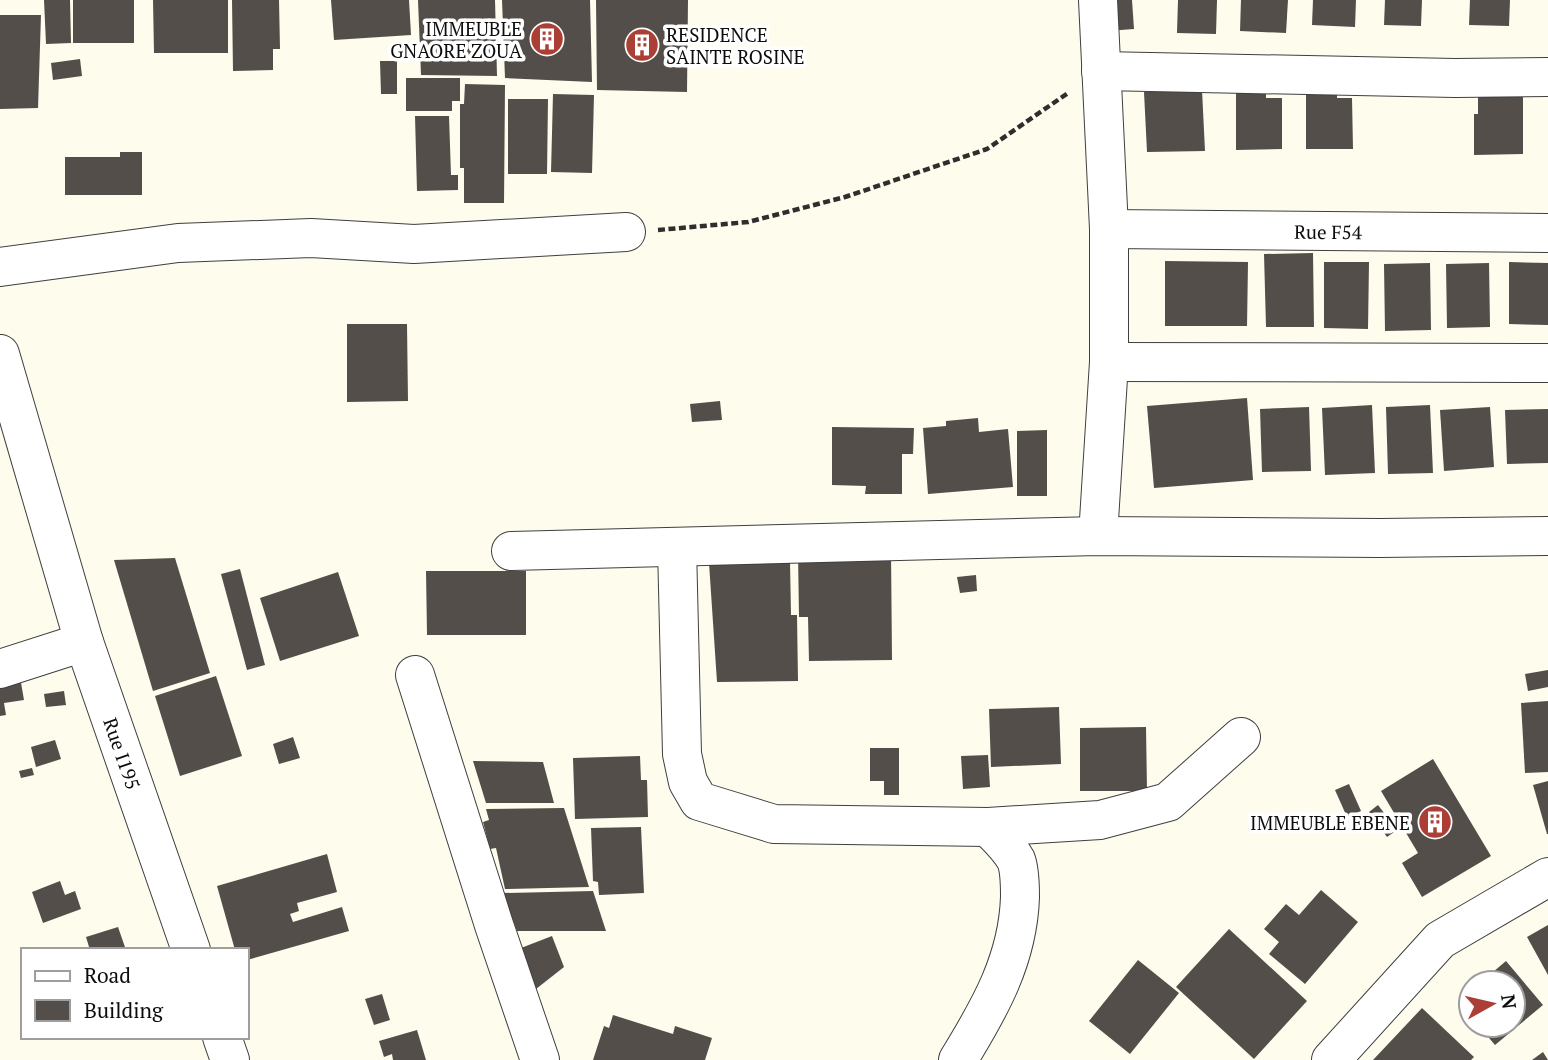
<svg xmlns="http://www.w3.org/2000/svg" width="1548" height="1060" viewBox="0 0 1548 1060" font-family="'PT Serif',serif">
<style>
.building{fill:#534e49}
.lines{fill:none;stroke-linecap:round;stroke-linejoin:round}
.minor-casing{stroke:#3f3f3f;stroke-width:40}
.path{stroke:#2e2e2e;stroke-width:4.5;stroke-dasharray:7 3.5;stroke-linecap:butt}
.minor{stroke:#fff;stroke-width:38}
.labels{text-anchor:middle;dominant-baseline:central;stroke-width:7;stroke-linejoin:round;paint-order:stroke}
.poi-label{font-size:19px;fill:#0c0c0c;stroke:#fff;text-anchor:end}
.street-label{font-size:19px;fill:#0c0c0c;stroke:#fff}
</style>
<rect width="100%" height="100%" fill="#fdfced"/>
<g class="building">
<path d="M44 0H70L71 43 46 44Z"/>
<rect x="73" y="0" width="61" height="43"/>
<path d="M153 0H228V53H154Z"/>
<path d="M232 0H279L280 49H273V70L233 71Z"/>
<path d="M331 0H409L411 35 334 40Z"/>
<path d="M418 0H495L497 76 421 75Z"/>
<path d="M502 0H590L592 82 505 78Z"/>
<path d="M596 0H688L687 92 597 90Z"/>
<path d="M1105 0H1132L1134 29 1107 31Z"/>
<path d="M1178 0H1217L1216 34 1177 33Z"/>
<path d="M1241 0H1288L1286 33 1240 31Z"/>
<path d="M1313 0H1356L1355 27 1312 25Z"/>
<path d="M1385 0H1422L1421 26 1384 25Z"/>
<path d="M1470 0H1510L1509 26 1469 25Z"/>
<path d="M0 15H41L38 108 0 109Z"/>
<path d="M80 59 82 76 53 80 51 63Z"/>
<path d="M380 61H397V94H381Z"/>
<path d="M406 78H460V101H452V111H406Z"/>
<path d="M465 84 505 85 504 203H464V168H460V104H464Z"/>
<path d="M1202 90 1205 151 1147 152 1144 92Z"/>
<path d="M1236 92H1266V98H1282V149L1236 150Z"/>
<path d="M1306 92H1337V98H1352L1353 149H1306Z"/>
<path d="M1478 92H1523V154L1474 155V114H1478Z"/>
<path d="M553 94 594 95 592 173 551 172Z"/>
<path d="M508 99H548L547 174H508Z"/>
<path d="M415 116H449L451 175H458V190L417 191Z"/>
<path d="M120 152H142V195H65V157H120Z"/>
<path d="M1313 253 1314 327H1266L1264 254Z"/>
<path d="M1165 261 1248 262 1247 326H1165Z"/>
<path d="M1324 262H1369L1368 329 1324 328Z"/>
<path d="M1509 262 1548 263V325L1509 324Z"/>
<path d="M1430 263 1431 330 1385 331 1384 264Z"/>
<path d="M1489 263 1490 327 1447 328 1446 264Z"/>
<path d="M347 324H407L408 401 347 402Z"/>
<path d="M1247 398 1253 480 1154 488 1147 406Z"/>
<path d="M720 401 722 420 692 422 690 404Z"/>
<path d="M1372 405 1375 473 1325 475 1322 408Z"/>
<path d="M1430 405 1433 473 1388 474 1386 407Z"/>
<path d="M1309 407 1311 471 1262 472 1260 409Z"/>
<path d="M1490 407 1494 467 1444 471 1440 410Z"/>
<path d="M1548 409V463L1507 464 1505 410Z"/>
<path d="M978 418 979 432 1008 429 1013 487 928 494 923 428 946 426V421Z"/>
<path d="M832 427 914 428 913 454H902V494H865L866 486 832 485Z"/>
<path d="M1047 430V496H1017V431Z"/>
<path d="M891 551 892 660 809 661 808 617H799L798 552Z"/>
<path d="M175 558 210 673 153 691 114 560Z"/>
<path d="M790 562 791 615H797L798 681 717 682 709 563Z"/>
<path d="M240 569 265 665 247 670 221 574Z"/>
<path d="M426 571H526V635H427Z"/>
<path d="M338 572 359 636 280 661 260 598Z"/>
<path d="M976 575 977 591 960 593 957 577Z"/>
<path d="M1548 670V687L1528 691 1525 674Z"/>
<path d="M216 676 242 756 180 776 155 696Z"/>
<path d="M20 677 24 700 4 703 6 715 0 716V680Z"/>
<path d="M64 691 66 705 46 707 44 694Z"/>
<path d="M1548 701V772L1525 773 1521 703Z"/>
<path d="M1059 707 1061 764 991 767 989 709Z"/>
<path d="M1146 727 1147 791H1080V728Z"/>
<path d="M293 737 300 758 279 764 273 744Z"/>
<path d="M55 740 61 759 36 767 31 747Z"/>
<path d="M870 748H899V795H884V781H870Z"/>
<path d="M988 755 990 787 963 789 961 756Z"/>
<path d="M640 756 641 780H647L648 817 575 819 573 758Z"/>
<path d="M1433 759 1491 856 1422 897 1402 863 1418 853 1381 791Z"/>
<path d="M473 761 543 762 554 803H486Z"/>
<path d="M32 768 34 775 21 778 19 771Z"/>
<path d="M1548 781V834H1547L1533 785Z"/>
<path d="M1349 784 1361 811 1347 817 1335 790Z"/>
<path d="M1378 805 1397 830 1387 837 1369 812Z"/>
<path d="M564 808 589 887 505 889 496 848 490 849 483 822 489 820 486 809Z"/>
<path d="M641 827 644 893 599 895 598 882 593 881 591 828Z"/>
<path d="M327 854 337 892 297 903 299 911 290 914 293 922 342 907 349 931 247 960V950H235L217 886Z"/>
<path d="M60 881 65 895 75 891 81 909 43 923 32 892Z"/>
<path d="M1321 890 1358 922 1305 984 1269 954 1279 942 1264 929 1286 904 1299 915Z"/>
<path d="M593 891 606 931H517L503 893Z"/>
<path d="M1548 925V975L1527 937Z"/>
<path d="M118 927 126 950H90L86 937Z"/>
<path d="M1229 929 1307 1001 1254 1059 1176 987Z"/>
<path d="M552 936 564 967 536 989 521 948Z"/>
<path d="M1138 960 1179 993 1130 1054 1089 1021Z"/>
<path d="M1506 961 1543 1005 1495 1045 1478 1025H1513V983H1480Z"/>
<path d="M1471 991V1017L1458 1002Z"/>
<path d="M382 994 390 1020 374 1025 365 999Z"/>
<path d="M1422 1008 1474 1057 1471 1060H1373Z"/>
<path d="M613 1015 673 1034 675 1026 712 1038 705 1060H593L604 1026 609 1028Z"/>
<path d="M417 1030 426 1060H393L392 1054 384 1057 379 1041Z"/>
<path d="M1543 1052 1548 1060H1532Z"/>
</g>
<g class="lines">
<g class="minor-casing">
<g id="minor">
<path d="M1098 0 1109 229V362L1098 536"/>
<path d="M1101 71 1455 78 1548 77"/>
<path id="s1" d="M1109 229 1548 233"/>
<path d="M0 267 178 243 311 238 414 244 626 232"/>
<path d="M0 354 84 642"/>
<path d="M1109 362 1548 363"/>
<path d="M677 547 682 754 688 782 699 801 774 824 988 827 1100 820 1168 802 1241 737"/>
<path d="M511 551 1098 536 1380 538 1548 536"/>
<path id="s2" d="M0 669 84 642 191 950"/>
<path d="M415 675 494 925 540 1060"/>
<path d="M222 1037 230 1060"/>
<path d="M958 1060C990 1008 1018 959 1020 897 1020 886 1020 870 1016 860 1009 847 998 837 988 827"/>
<path d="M1331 1060 1440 940 1548 877"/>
</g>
</g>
<path class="path" d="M658 230 748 222 845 197 987 149 1068 93"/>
<use href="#minor" class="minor"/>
</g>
<defs>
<g id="building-disc" transform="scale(1.75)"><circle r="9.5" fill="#ab3f35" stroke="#fff"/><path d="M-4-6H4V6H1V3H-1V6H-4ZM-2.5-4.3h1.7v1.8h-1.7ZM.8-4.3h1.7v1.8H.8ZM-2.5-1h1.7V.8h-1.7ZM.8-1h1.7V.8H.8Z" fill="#fff"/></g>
</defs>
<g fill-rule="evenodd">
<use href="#building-disc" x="547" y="39"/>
<use href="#building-disc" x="642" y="45"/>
<use href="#building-disc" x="1435" y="822"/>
</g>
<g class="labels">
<g class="poi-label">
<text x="522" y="28">IMMEUBLE<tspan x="522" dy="22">GNAORE ZOUA</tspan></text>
<text x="666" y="34" text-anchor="start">RESIDENCE<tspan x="666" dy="22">SAINTE ROSINE</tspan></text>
<text x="1410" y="822">IMMEUBLE EBENE</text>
</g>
<g class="street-label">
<text stroke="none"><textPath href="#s1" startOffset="219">Rue F54</textPath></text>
<text stroke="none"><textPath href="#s2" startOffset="206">Rue I195</textPath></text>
</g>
</g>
<rect x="21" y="948" width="228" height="91" fill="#ffffff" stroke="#9e9e9e" stroke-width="2"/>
<rect x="35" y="971" width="35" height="10" fill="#ffffff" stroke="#9e9e9e" stroke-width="2"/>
<text x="84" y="983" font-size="21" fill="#0c0c0c">Road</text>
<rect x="35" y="1000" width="35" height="21" fill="#534e49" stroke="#9e9e9e" stroke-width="2"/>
<text x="84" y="1018" font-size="21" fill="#0c0c0c">Building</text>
<g transform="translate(1492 1004) rotate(82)"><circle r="33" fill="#ffffff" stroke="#9e9e9e" stroke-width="2"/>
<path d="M0-5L12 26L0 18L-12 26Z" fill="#ab3f35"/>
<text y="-10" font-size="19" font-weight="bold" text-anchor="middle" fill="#0c0c0c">N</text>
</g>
</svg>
